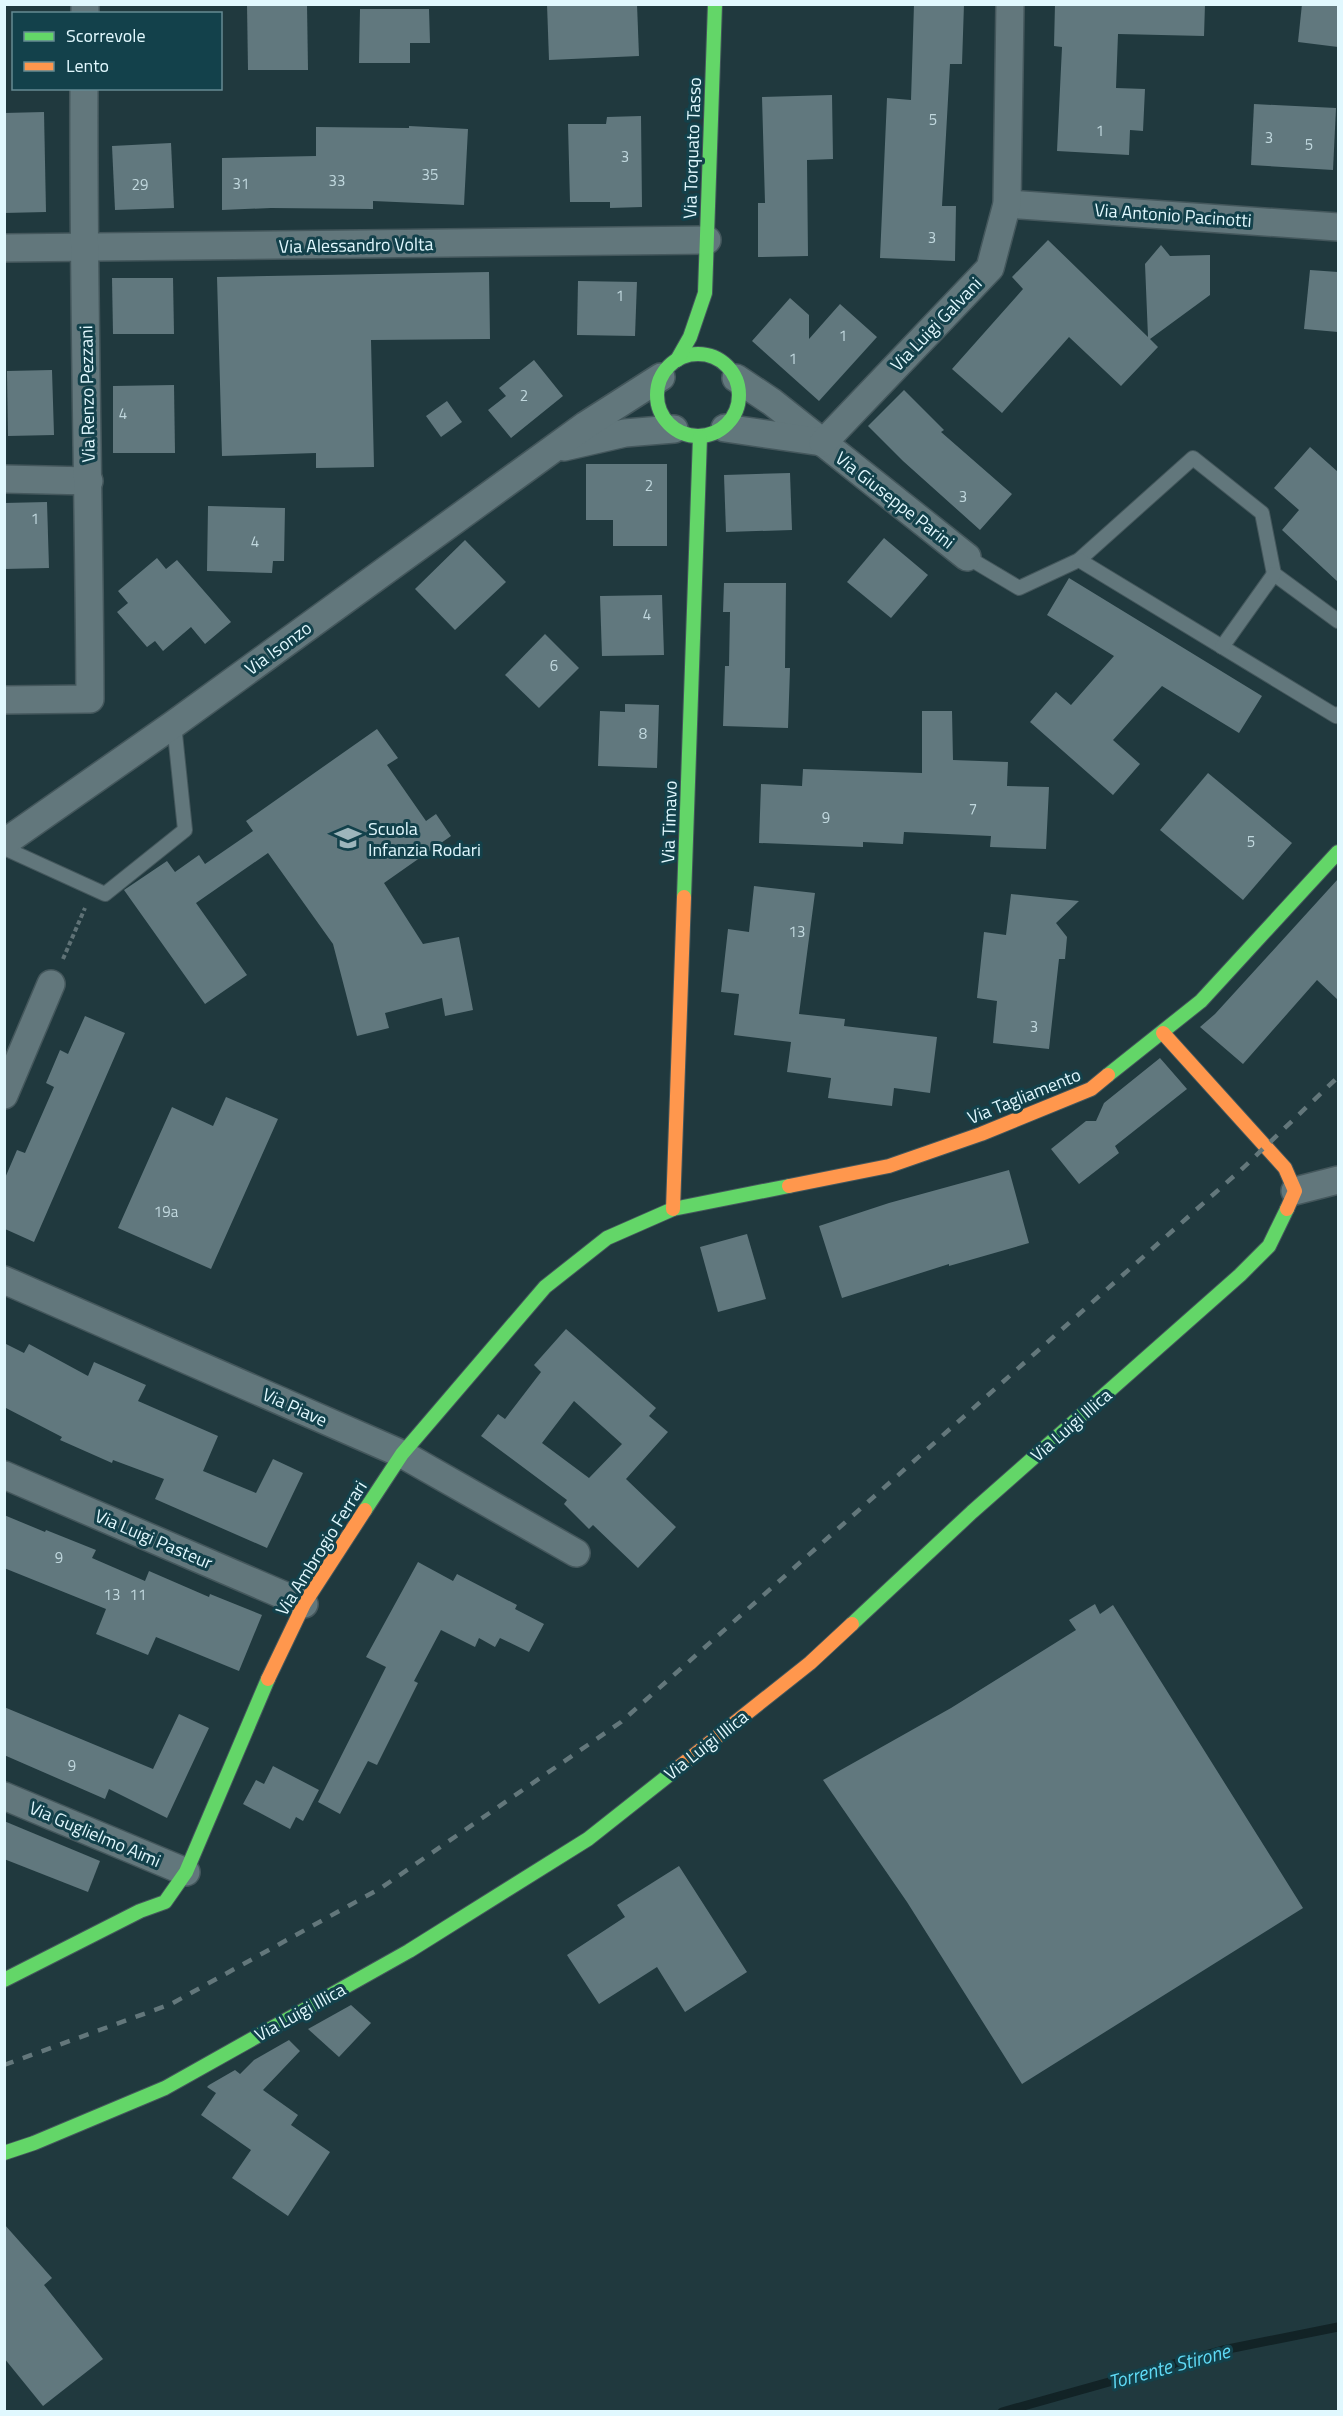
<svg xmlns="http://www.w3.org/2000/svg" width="1343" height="2416" viewBox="0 0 1343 2416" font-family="'Titillium Web',sans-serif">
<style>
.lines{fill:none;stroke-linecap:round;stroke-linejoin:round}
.stream{stroke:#122326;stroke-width:9}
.building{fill:#61787e;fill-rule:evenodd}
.lane-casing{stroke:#44575c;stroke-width:16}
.street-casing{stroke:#44575c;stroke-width:30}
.fast-casing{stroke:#44575c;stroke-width:16}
.slow-casing{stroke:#44575c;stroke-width:16}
.path{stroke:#5f7276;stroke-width:4;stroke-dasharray:4.5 3;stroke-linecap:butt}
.lane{stroke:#62777c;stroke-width:14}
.street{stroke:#62777c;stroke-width:27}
.fast{stroke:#63d668;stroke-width:14}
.slow{stroke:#ff974d;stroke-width:14}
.rail{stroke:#63777b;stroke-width:4.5;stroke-dasharray:10 10;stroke-linecap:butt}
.labels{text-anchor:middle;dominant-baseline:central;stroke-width:6;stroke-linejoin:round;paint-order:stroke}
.number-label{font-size:15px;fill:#c1d8de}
.street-label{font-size:18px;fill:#e1f8fe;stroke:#13414b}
.poi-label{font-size:18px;fill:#e1f8fe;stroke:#13414b;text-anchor:start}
.water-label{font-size:20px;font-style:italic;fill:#5fd9f4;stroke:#13414b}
</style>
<rect width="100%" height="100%" fill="#20393e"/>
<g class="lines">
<path class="stream" d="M1002 2412 1223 2350 1338 2327"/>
</g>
<g class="building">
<path d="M247 4H307L308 70H248Z"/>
<path d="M547 4H637L639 56 549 60Z"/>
<path d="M914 4H964L962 64H950L942 206H956L955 261 880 258 887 98 911 100Z"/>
<path d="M1055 4H1205L1204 36 1118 34 1116 88 1145 89 1143 131 1130 130 1129 155 1057 151 1062 47 1054 46Z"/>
<path d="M1302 4H1338V47L1298 42Z"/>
<path d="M360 9H429L430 43H410V63H359Z"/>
<path d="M832 95 833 159 807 160 808 256 758 257V203H765L762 97Z"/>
<path d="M1254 104 1336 108 1333 170 1251 165Z"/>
<path d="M44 112 46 212 4 213V113Z"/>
<path d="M641 116 642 207 610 208V202H570L568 124H606L607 117Z"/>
<path d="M409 126 468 129 464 205 373 201V209L271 208 222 210V158L316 156V127L409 128Z"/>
<path d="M171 143 174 208 115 210 112 146Z"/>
<path d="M1048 240 1148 337 1145 264 1161 245 1170 256 1210 255V295L1150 339 1158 347 1121 386 1069 337 1002 413 952 369 1023 289 1012 277Z"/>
<path d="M1310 270 1338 272V332L1304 329Z"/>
<path d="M489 272 490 339 371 340 374 467 316 468V453L222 456 217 277Z"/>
<path d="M112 278H173L174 334H113Z"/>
<path d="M578 281 637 282 635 336 577 335Z"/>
<path d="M790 298 809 315V339L840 304 877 337 819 401 752 341Z"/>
<path d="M534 360 563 396 511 438 488 410 506 396 499 388Z"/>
<path d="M52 370 54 435 8 436 7 371Z"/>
<path d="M174 385 175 453H113V386Z"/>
<path d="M904 390 944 430 941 432 1012 494 980 530 903 461 868 426Z"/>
<path d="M447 401 462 422 441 437 426 416Z"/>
<path d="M1310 447 1338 472V582L1282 530 1299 510 1274 488Z"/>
<path d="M586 464H667V546H613V520H586Z"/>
<path d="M790 473 792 530 726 532 724 475Z"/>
<path d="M47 502 49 568 4 569V503Z"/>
<path d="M208 506 285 508 284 561H273L272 573 207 571Z"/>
<path d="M884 538 928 575 891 618 847 582Z"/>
<path d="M465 540 506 582 455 630 415 589Z"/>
<path d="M157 558 166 569 177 560 231 622 205 644 191 627 163 651 155 641 147 647 117 612 128 603 118 591Z"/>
<path d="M1069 578 1262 696 1239 733 1162 686 1113 740 1140 764 1113 795 1030 722 1056 692 1071 705 1114 656 1047 615Z"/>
<path d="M724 583H786L785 668H790L788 728 723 726 725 666H729L730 612H723Z"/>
<path d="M662 595 664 655 602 656 600 596Z"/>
<path d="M545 634 579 668 539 708 505 675Z"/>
<path d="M625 704 659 705 657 768 598 766 600 711 625 712Z"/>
<path d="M922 711H952L953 760 1008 762 1007 786 1049 787 1046 849 990 847 991 836 904 832 903 844 863 842V847L759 843 761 784 802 786 803 769 922 773Z"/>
<path d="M377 729 398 758 387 765 426 821 436 814 451 836 384 883 423 944 459 937 473 1010 445 1016 442 998 385 1013 389 1028 357 1036 333 944 268 853 196 903 247 975 205 1004 124 890 167 861 175 872 199 855 205 864 253 831 246 821Z"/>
<path d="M1208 773 1292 843 1243 900 1160 830Z"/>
<path d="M1338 879V1000L1317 980 1243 1064 1200 1027 1215 1014Z"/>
<path d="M754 886 815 893 799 1014 845 1019 844 1026 937 1037 930 1093 894 1088 892 1106 828 1098 831 1078 787 1072 791 1042 734 1035 739 994 721 992 728 929 749 932Z"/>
<path d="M1011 894 1079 901 1056 923 1067 937 1065 959H1059L1049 1049 993 1043 997 1001 977 998 984 932 1006 935Z"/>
<path d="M85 1016 125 1033 34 1242 5 1229V1178L17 1150 25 1153 54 1087 46 1083 60 1050 68 1054Z"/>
<path d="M1160 1058 1187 1089 1115 1146 1119 1153 1079 1184 1051 1149 1086 1121H1096L1104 1103Z"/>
<path d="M226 1097 278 1119 211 1269 118 1228 172 1107 213 1126Z"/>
<path d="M1009 1170 1029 1243 949 1266V1264L842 1298 819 1226 889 1203Z"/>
<path d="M747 1234 766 1299 718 1312 700 1247Z"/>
<path d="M566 1329 656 1408 649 1416 668 1432 626 1479 676 1527 638 1568 593 1525 589 1529 564 1504 567 1500 481 1436 498 1414 505 1419 541 1372 534 1365ZM574 1401 622 1444 589 1478 542 1443Z"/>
<path d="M4 1343 24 1353 29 1344 88 1376 94 1362 146 1385 138 1401 218 1436 203 1471 256 1493 273 1459 303 1473 267 1548 155 1499 164 1479 113 1460 112 1463 60 1440 62 1437 4 1407Z"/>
<path d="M4 1515 45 1532 46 1530 96 1550 92 1558 145 1581 149 1571 209 1597 210 1594 262 1615 239 1671 156 1637 148 1655 96 1634 106 1609 4 1568Z"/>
<path d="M418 1562 453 1581 457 1574 517 1605 515 1609 544 1624 529 1652 500 1638 495 1647 479 1638 475 1647 441 1630 414 1681 418 1683 377 1765 368 1761 340 1814 318 1802 386 1667 366 1657Z"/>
<path d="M1095 1604 1100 1614 1113 1605 1303 1908 1022 2084 907 1902 823 1780 951 1708 1076 1630 1069 1620Z"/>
<path d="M4 1707 153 1769 179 1714 209 1728 167 1818 109 1789 105 1799 4 1755Z"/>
<path d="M273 1766 319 1790 303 1821 296 1817 290 1829 243 1804 256 1780 264 1784Z"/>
<path d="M4 1821 100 1861 88 1892 4 1859Z"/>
<path d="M679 1866 747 1972 685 2012 657 1967 599 2004 567 1955 625 1917 617 1905Z"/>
<path d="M351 2005 371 2023 339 2057 308 2029Z"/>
<path d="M289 2040 300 2051 263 2090 298 2115 291 2125 330 2152 288 2216 232 2178 251 2150 201 2115 216 2093 207 2087 209 2085 235 2070 240 2074 254 2060Z"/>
<path d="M4 2224 52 2278 44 2285 103 2359 43 2406 4 2358Z"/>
</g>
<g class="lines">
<g class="lane-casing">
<g id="lane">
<path d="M967 557 1019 588 1079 560 1193 458 1262 513 1274 574 1338 621"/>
<path d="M1079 560 1336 716 1338 714"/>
<path d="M1222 647 1274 574"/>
<path d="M4 848 105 894 185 830 174 724"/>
</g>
</g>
<g class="street-casing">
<g id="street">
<path d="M85 14V4"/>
<path d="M1007 204 1338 227"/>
<path d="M4 248 707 240"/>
<path d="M736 378 772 402 967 557"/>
<path d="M725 428 822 442"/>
<path d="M823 443 990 268 1007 204 1010 4"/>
<path d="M564 447 625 433 674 429"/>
<path d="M4 479 89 481"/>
<path d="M4 700 90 699C89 496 83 292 84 88"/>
<path d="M4 843 174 724 586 425 661 377"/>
<path d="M4 1095 51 984"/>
<path d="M1295 1191 1338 1180"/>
<path d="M4 1280 402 1454 576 1553"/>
<path d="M4 1475 304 1604"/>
<path d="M4 1796 186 1872"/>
</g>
</g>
<g class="fast-casing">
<g id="fast">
<circle cx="698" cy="395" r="41"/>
<path d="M677 360 690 337 705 293 715 4"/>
<path d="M684 897 700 437"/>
<path d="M1108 1075 1201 1001 1338 852"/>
<path d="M365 1510 402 1454 545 1287 607 1238 673 1209 789 1186"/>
<path d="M852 1624 972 1512 1240 1275 1269 1246 1287 1209"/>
<path d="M4 1980 140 1911 165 1902 186 1872 268 1679"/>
<path d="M4 2153 34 2143 165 2088 409 1951 588 1839 674 1771"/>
</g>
</g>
<g class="slow-casing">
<g id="slow">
<path d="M1163 1033 1285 1168 1295 1191 1287 1209"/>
<path d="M789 1186 889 1166 981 1134 1091 1089 1108 1075"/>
<path d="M673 1209 684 897"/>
<path d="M268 1679 304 1604 365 1510"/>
<path d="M674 1771 810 1663 852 1624"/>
</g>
</g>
<path class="path" d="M63 959 85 908"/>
<use href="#lane" class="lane"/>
<use href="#street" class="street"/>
<use href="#fast" class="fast"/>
<use href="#slow" class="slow"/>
<path class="rail" d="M4 2065 171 2004 381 1888 621 1722 1243 1168 1338 1077"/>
</g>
<defs>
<g id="school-bare" transform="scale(2.07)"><path d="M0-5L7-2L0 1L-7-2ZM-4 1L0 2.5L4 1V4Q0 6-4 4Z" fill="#9db5bb" stroke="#13414b" stroke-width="2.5" paint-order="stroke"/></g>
</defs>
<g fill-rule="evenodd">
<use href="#school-bare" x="348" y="838"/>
</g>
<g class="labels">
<g class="number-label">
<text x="933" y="119">5</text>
<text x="1100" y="130">1</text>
<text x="1269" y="137">3</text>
<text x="1309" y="144">5</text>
<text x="625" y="156">3</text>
<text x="430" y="174">35</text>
<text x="337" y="180">33</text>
<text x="241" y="183">31</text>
<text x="140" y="184">29</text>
<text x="932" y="237">3</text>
<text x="620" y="295">1</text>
<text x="843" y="335">1</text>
<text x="793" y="358">1</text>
<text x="524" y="395">2</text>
<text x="123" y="413">4</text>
<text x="649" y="485">2</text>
<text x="963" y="496">3</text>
<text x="35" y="518">1</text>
<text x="255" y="541">4</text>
<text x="647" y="614">4</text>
<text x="554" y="665">6</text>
<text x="643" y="733">8</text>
<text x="973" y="808">7</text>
<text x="826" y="817">9</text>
<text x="1251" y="841">5</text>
<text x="797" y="931">13</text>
<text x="1034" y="1026">3</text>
<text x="166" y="1211">19a</text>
<text x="59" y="1557">9</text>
<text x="112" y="1594">13</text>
<text x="138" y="1594">11</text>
<text x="72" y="1765">9</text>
</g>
<g class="street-label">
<text transform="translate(692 148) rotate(-88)">Via Torquato Tasso</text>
<text transform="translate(1173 215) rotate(4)">Via Antonio Pacinotti</text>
<text transform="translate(356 245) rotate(-1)">Via Alessandro Volta</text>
<text transform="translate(936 324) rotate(-46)">Via Luigi Galvani</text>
<text transform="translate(87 394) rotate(-91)">Via Renzo Pezzani</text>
<text transform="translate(895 500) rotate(38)">Via Giuseppe Parini</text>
<text transform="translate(278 648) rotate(-36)">Via Isonzo</text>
<text transform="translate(669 822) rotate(-88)">Via Timavo</text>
<text transform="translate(1024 1096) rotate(-22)">Via Tagliamento</text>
<text transform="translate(295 1407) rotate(24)">Via Piave</text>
<text transform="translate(1071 1425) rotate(-41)">Via Luigi Illica</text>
<text transform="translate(154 1539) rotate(23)">Via Luigi Pasteur</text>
<text transform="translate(321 1548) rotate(-58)">Via Ambrogio Ferrari</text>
<text transform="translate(706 1745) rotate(-38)">Via Luigi Illica</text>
<text transform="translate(95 1834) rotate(23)">Via Guglielmo Aimi</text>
<text transform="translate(300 2012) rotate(-29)">Via Luigi Illica</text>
</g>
<g class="poi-label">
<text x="368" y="828">Scuola<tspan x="368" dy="21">Infanzia Rodari</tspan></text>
</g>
<g class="water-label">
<text transform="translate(1169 2366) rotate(-15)">Torrente Stirone</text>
</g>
</g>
<rect width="1343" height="2416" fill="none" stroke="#e1f8fe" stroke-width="12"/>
<rect x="12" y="12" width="210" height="78" fill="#13414b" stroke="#658a93" stroke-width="1.5"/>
<rect x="24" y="32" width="30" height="9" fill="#63d668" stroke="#658a93" stroke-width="1.5"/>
<text x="66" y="42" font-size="18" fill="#e1f8fe">Scorrevole</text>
<rect x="24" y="62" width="30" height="9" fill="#ff974d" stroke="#658a93" stroke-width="1.5"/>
<text x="66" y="72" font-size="18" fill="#e1f8fe">Lento</text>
</svg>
